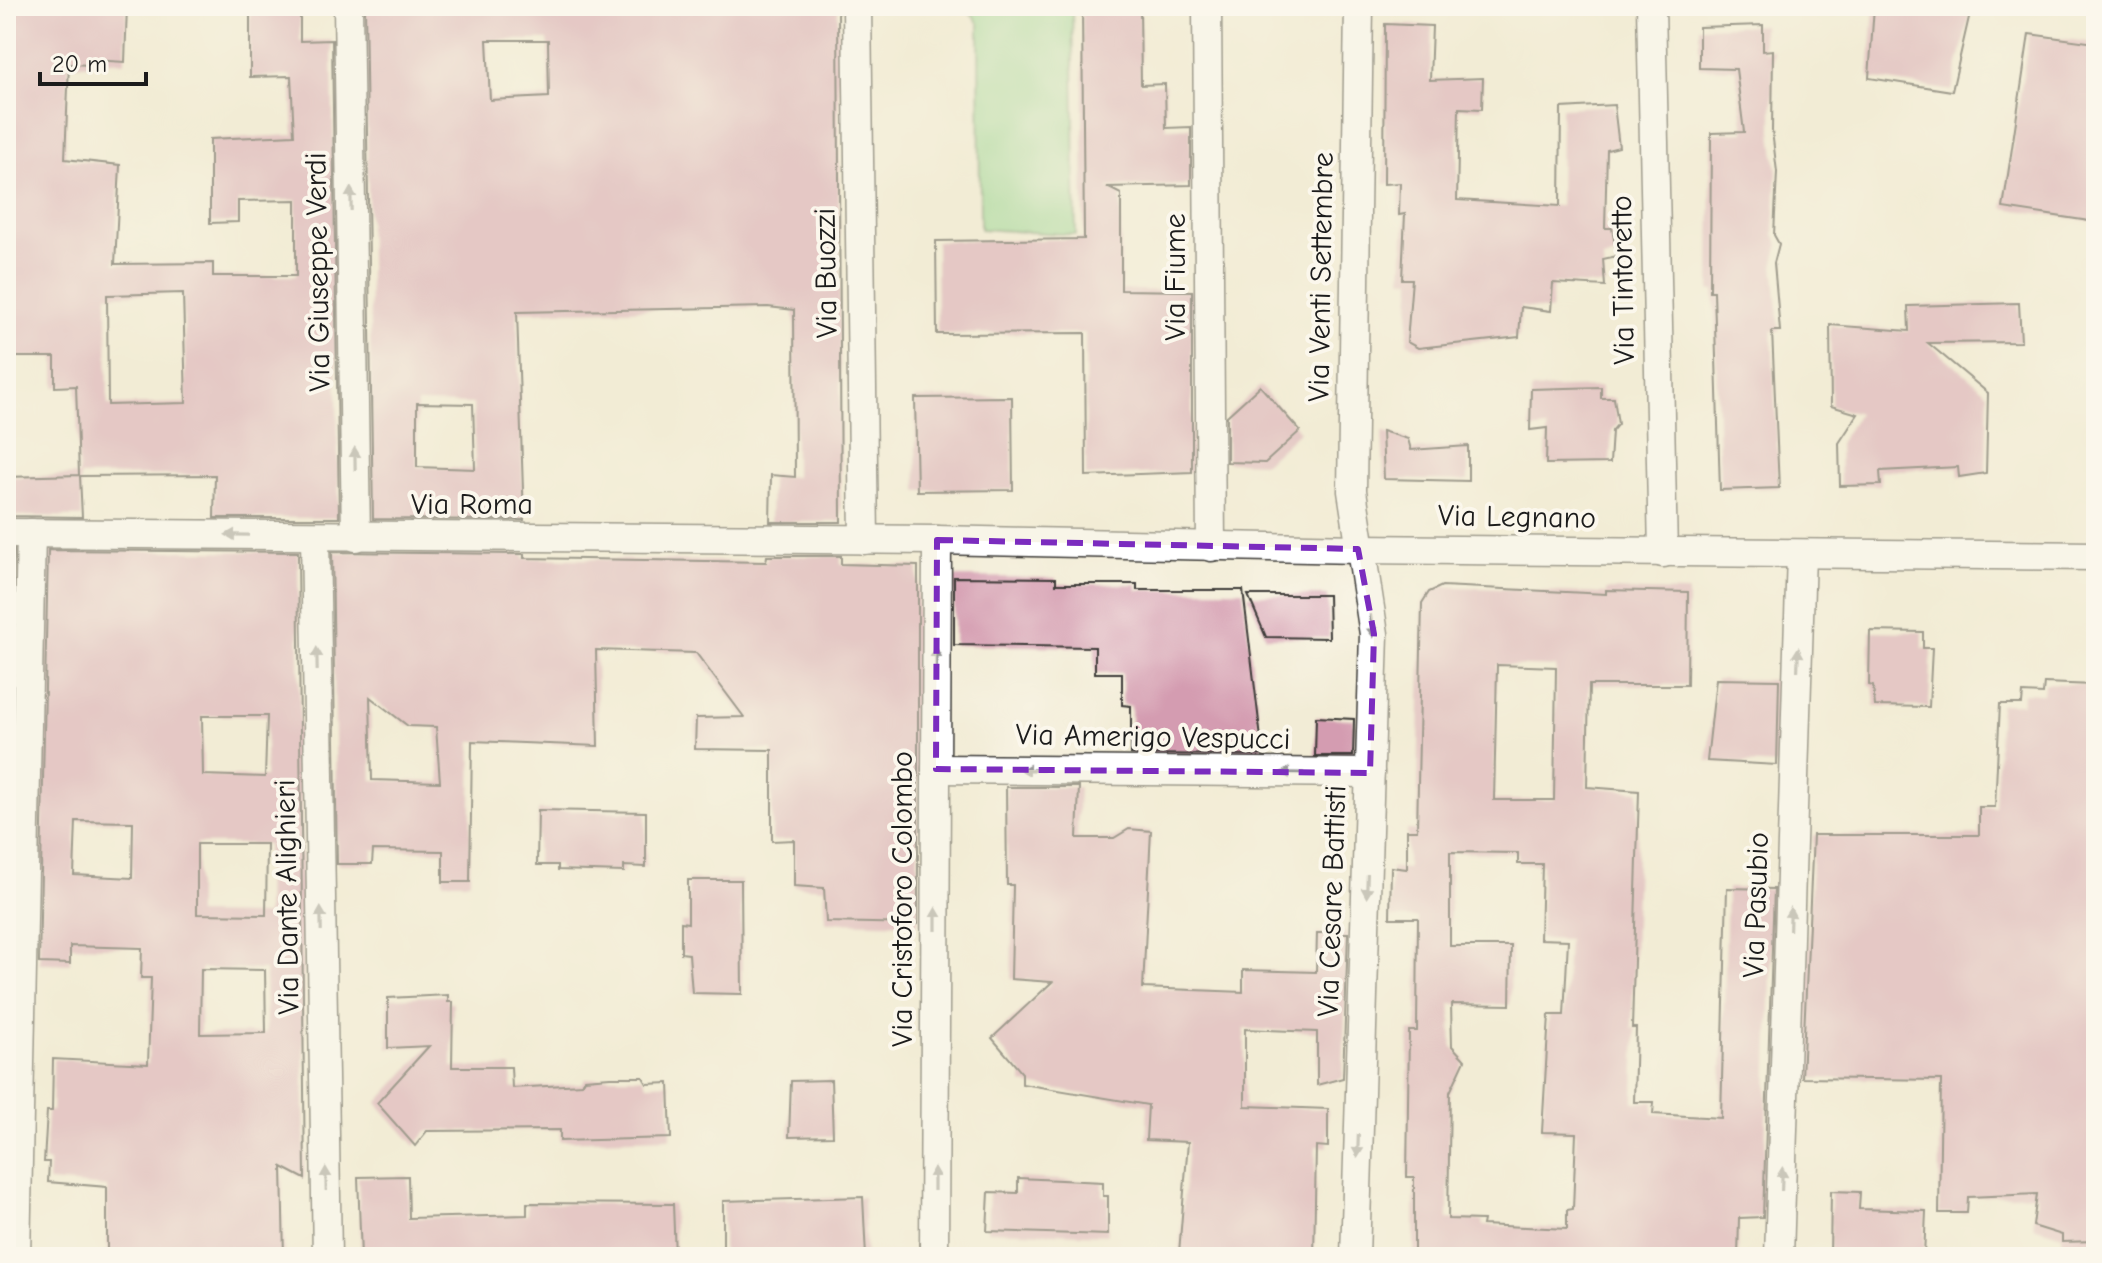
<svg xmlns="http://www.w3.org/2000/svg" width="2102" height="1263" viewBox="0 0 2102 1263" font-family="'Comic Neue',sans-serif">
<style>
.green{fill:#8fd38c;stroke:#567854;stroke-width:2}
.building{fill:#d49cb1;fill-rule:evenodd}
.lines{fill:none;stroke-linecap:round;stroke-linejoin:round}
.minor-casing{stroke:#3c3b38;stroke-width:31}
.minor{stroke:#fff;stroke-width:28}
.oneway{fill:#999}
.marked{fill:none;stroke:#7b2cbf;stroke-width:6;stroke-dasharray:16 10;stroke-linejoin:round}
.labels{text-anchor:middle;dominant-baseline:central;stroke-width:8;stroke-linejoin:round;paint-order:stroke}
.street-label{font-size:30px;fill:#1c1c1c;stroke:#fbf7ec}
</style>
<rect width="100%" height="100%" fill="#fbf7ec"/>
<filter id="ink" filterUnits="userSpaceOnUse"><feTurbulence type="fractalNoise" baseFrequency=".0125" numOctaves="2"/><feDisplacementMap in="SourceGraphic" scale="16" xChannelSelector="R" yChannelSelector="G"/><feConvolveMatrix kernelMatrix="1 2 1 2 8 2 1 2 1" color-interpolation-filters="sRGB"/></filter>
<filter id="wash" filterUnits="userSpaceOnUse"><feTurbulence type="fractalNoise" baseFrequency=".006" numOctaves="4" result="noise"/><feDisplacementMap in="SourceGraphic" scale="32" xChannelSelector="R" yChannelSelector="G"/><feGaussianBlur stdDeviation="1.8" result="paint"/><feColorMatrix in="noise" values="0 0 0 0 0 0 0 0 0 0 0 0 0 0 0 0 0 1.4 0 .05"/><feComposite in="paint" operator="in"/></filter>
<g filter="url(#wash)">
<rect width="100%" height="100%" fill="#f2ecd6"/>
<path class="green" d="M966 6H1072L1076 235 980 229 979 24Z"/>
<g id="blocks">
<g class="building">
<path d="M6 6H127L125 62 92 60 91 65 69 64 65 159 120 165 115 264 213 263V276H296V200L238 201V222L210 223V139L294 135 291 76 250 77V6H300V41L332 40 339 518H214L215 475 80 476 82 517 6 516V477L79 475 76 386 55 387V357H6ZM183 293 186 403 108 405 107 295Z"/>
<path d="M365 6H838L841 522H770L771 475 795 477 794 310 768 307 517 312 524 520 373 519ZM487 40H548L549 97 490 100ZM417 403 473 404 475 469 417 467Z"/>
<path d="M1082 6H1140L1141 85 1165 84 1166 128 1191 127V185L1107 187 1121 194V290L1192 291V472L1086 476 1085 333 937 334 936 241 1084 239Z"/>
<path d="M1874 6H1951L1970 13 1952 91 1869 78Z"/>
<path d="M1385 24 1432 26 1430 80 1483 78 1482 109 1459 108 1457 200 1560 206 1561 108 1614 105 1619 147 1607 150 1605 228H1612L1617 256 1603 259 1605 286 1553 283 1551 311 1521 307 1519 337 1418 348 1407 342 1412 279H1402L1405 214 1399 215 1400 183 1384 184Z"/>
<path d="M1763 25V51L1773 50 1772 131 1777 172 1774 235 1779 244 1774 263 1780 331H1772L1779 488 1720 490 1714 291H1710L1711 133 1744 132 1736 69 1699 68V27Z"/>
<path d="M2029 34 2096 43V222L2003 208Z"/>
<path d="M2019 303 2021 342 1928 343 1988 393 1986 473 1959 477 1958 467 1880 471 1881 485 1840 486 1839 443 1858 414 1831 406 1830 325 1909 331 1908 306Z"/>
<path d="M1260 386 1300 431 1265 463 1227 462V416Z"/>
<path d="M1601 387V398H1614L1618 424 1612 431 1610 463 1546 464 1547 428 1530 430 1531 389Z"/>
<path d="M1012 397 1013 490 917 491 915 398Z"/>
<path d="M1382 431 1408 439 1411 450 1468 446V481L1384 479Z"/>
<path d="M6 550H14L11 666 6 665Z"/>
<path d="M48 550 298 552 305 1179 282 1167 284 1257H107V1187L48 1182 49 1162H44L47 1111H52L53 1059 148 1064 151 978H141L142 948 70 946V964L39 963ZM202 716H267L265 777 203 775ZM76 821 133 822 132 878 74 875ZM197 844H267L266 915 197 914ZM201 969 265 970 266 1033 200 1034Z"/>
<path d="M332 552 524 554V558L766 562 767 556H841V564L918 566V924L826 922 824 888 794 886V840L772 841V750L695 749 696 718 744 717 696 653 596 650 598 746 472 741 470 882H443V851L373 850 372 864H337ZM370 697 408 726 436 727 440 782 372 780Z"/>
<path d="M954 577 1056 578V584H1137V590H1243L1263 755 1131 754V706L1122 705V673H1095V647L954 645Z"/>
<path d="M1442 586 1606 594V590L1688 592 1687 685H1589L1587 787 1639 791 1632 1028H1636L1634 1102H1654L1653 1114 1721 1118 1727 888 1774 889 1763 1217 1739 1218 1738 1257H1414V1177H1407L1409 1031H1417L1418 918H1390L1391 867 1407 869V830H1417L1422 603 1429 592ZM1497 665 1556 667 1554 800H1494ZM1450 852 1518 853V864H1542L1540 939 1568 940 1564 1015H1549L1542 1132 1576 1133 1573 1209 1567 1210V1229L1482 1225 1483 1220 1448 1219 1450 1092 1465 1060 1452 1046 1451 1004 1510 1005 1511 946H1450Z"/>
<path d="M1248 595H1328L1329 638 1266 637Z"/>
<path d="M1870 631 1923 632V648H1932L1929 707 1875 706 1873 686 1869 685Z"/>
<path d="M1716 679 1779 680 1777 765 1707 761Z"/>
<path d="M2044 683 2094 685 2096 696V1241L2062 1242V1235L2033 1226 2037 1194 1968 1197 1967 1213H1939L1941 1080 1802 1078 1813 835H1979V807H1995L2000 704H2022L2023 693 2043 694Z"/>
<path d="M1316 717 1354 719 1353 756H1315Z"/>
<path d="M1006 787H1079L1077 838H1114L1129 829 1151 831 1143 988 1243 992V970L1316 972 1317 933H1348L1343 1078 1317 1085V1032L1245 1029V1106L1328 1109V1147L1316 1146 1314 1257 1179 1253 1188 1142 1146 1140 1148 1105 1022 1084V1073L992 1038 1052 982 1011 979 1013 885H1007Z"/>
<path d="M538 810 646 812V867L624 866V872L558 870V865H537Z"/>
<path d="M688 880H741L742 994 692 993 689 954 681 953V922L688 923Z"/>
<path d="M448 995V1002H453L452 1067H511L512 1088 582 1084 585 1079 610 1077H643L647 1084 669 1083 671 1138 560 1141V1130L427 1131 415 1146 377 1103 429 1046 388 1048V998Z"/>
<path d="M831 1080 833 1136 789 1137 791 1081Z"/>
<path d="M408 1176 409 1218 527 1215V1203L673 1204 675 1257H361L358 1177Z"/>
<path d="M1018 1178 1103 1182V1196H1108V1235L987 1231 989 1192 1018 1193Z"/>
<path d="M1831 1191 1860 1192 1859 1209 1926 1211 1924 1257H1830Z"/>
<path d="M863 1197 866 1257H723V1201Z"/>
</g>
</g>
</g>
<g filter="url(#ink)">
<use href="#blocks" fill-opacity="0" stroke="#3c3b38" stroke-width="2"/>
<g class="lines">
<g class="minor-casing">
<g id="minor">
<path d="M348 6 356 537"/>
<path d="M857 6 864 540"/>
<path d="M1207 6 1211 547"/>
<path d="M1651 6 1663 553"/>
<path d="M6 533 937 540 1358 549 2096 556"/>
<path d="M315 536 327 1257"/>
<path d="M936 769 1370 773"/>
<path d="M16 1257 31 533"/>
<path d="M934 1257 937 540"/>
<path d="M1355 1257 1374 634 1352 491 1359 6"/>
<path d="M1779 1257 1801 554"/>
</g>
</g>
<use href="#minor" class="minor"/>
</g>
<defs><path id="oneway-solid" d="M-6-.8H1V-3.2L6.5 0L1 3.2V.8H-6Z" transform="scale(2)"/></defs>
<g class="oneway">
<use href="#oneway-solid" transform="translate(351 199) rotate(-91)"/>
<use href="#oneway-solid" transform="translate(355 459) rotate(-91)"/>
<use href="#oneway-solid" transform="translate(237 535) rotate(-179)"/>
<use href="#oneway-solid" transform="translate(1372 626) rotate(82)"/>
<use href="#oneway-solid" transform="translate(317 659) rotate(-91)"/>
<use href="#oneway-solid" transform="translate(936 659) rotate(-90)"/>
<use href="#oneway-solid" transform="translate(1798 659) rotate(-88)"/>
<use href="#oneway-solid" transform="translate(1032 770) rotate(-179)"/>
<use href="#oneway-solid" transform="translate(1292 773) rotate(-179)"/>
<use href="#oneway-solid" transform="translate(1367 886) rotate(92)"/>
<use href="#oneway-solid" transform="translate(321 919) rotate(-91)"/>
<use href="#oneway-solid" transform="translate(936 919) rotate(-90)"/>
<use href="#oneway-solid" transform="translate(1790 919) rotate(-88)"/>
<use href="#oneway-solid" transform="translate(1358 1146) rotate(92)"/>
<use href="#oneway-solid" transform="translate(326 1179) rotate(-91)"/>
<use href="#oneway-solid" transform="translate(934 1179) rotate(-90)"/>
<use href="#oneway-solid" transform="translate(1782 1179) rotate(-88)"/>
</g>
</g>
<path d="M0 0H2102V1263H0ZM937 540 1358 549 1374 634 1370 773 936 769Z" fill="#f2ecd6" fill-opacity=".55" fill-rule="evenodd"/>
<path class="marked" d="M937 540 1358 549 1374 634 1370 773 936 769Z"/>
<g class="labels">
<g class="street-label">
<text transform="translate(318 272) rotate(-91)">Via Giuseppe Verdi</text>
<text transform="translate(826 273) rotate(-91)">Via Buozzi</text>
<text transform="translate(1175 277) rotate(-90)">Via Fiume</text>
<text transform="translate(1321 277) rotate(-89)">Via Venti Settembre</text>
<text transform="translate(1623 280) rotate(-91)">Via Tintoretto</text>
<text x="472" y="504">Via Roma</text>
<text transform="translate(1517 517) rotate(1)">Via Legnano</text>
<text transform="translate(1153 737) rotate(1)">Via Amerigo Vespucci</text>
<text transform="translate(287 897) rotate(-91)">Via Dante Alighieri</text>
<text transform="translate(902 899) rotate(-90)">Via Cristoforo Colombo</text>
<text transform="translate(1332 901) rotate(-88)">Via Cesare Battisti</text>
<text transform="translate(1756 905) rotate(-88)">Via Pasubio</text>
</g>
</g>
<rect width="2102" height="1263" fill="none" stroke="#fbf7ec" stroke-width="32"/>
<path d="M40 72v12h106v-12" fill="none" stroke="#1c1c1c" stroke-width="4"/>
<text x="52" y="72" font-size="24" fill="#1c1c1c" stroke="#fbf7ec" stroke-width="6" paint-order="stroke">20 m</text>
</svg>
